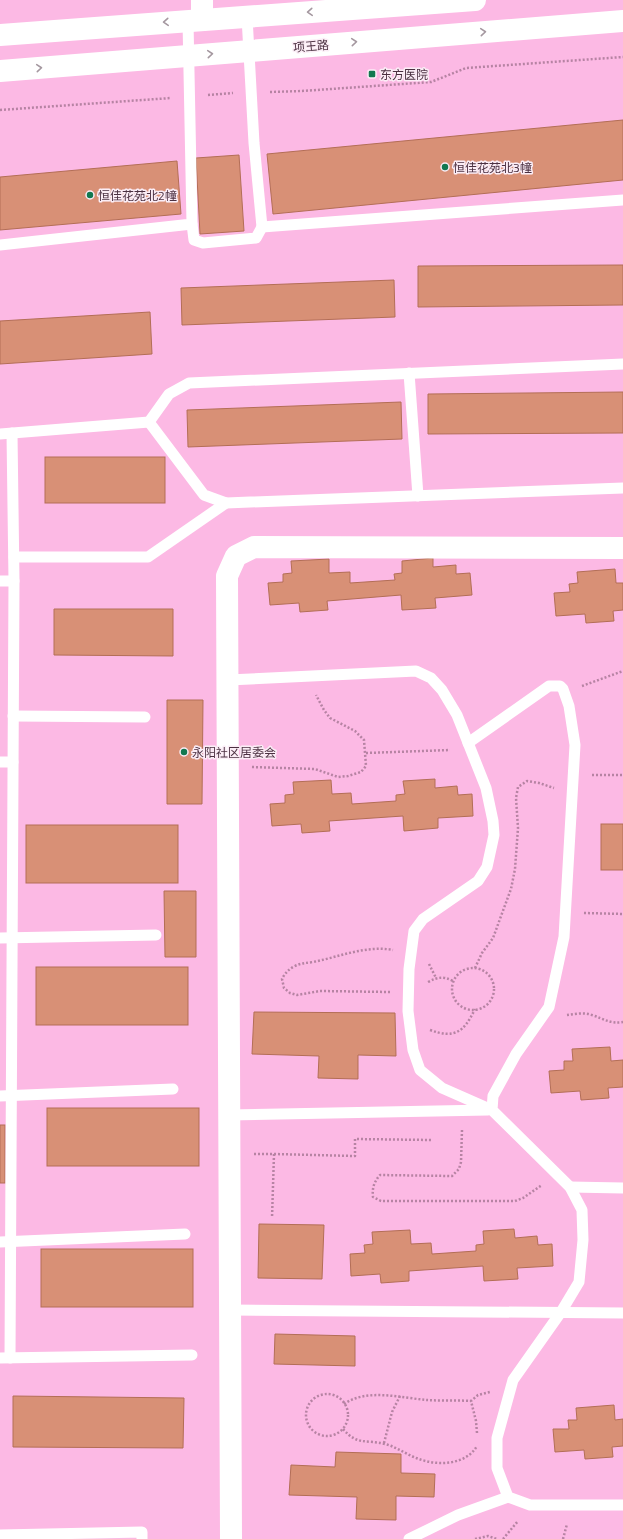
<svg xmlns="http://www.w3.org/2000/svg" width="623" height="1539" viewBox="0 0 623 1539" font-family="'Titillium Web','Noto Sans SC',sans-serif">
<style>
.building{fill:#d89076;stroke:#b36e56}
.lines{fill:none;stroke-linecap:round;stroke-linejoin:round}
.path{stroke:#b683a3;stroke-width:2.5;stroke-dasharray:2 2;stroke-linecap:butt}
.lane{stroke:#fff;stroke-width:11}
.street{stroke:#fff;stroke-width:22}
.secondary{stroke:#fff;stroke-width:22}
.oneway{stroke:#a598a0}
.poi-dot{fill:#127850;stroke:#fbedf6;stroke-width:1.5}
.labels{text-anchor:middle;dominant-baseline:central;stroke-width:3;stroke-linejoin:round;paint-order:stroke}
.street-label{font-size:12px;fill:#4b3041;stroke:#fbedf6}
.poi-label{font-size:12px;fill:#4b3041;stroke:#fbedf6;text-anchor:start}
</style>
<rect width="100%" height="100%" fill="#fcb9e4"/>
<g class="building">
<path d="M623 120V180L273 214 267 154Z"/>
<path d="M239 155 244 231 200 234 196 158Z"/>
<path d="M177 161 181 214 0 230V177Z"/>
<path d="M623 265V305L418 307V266Z"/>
<path d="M394 280 395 317 182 325 181 288Z"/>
<path d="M150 312 152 354 0 364V321Z"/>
<path d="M623 392V433L428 434V394Z"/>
<path d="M401 402 402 439 188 447 187 410Z"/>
<rect x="45" y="457" width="120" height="46"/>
<path d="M433 558V567L456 565V574L470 573 472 595 435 598 436 608 402 610 401 595 327 601 328 610 300 612 299 603 270 605 268 583 283 582V574L292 573 291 561 329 559V573L350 572V583L395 580 394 574 402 573V561Z"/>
<path d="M615 569 616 583H623V610L613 611 614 621 586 623 585 614 556 616 554 593 570 592 569 584 578 583 577 572Z"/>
<path d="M54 609H173V656L54 655Z"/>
<path d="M167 700H203L202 804H167Z"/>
<path d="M435 779V788L457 786 458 795 472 794 473 816 438 818V828L404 831 403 816 329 821 330 831 302 833 301 824 272 826 270 804 285 803V795L294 794 293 782 331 780 332 794 351 793 352 804 396 801V795L405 794 403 781Z"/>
<rect x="601" y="824" width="22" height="46"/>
<rect x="26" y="825" width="152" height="58"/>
<path d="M164 891H196V957H165Z"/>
<rect x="36" y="967" width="152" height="58"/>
<path d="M254 1012 395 1013 396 1056 358 1055V1079L318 1078 319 1056 252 1054Z"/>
<path d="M610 1047 611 1061 623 1060V1087L608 1088 609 1098 581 1100 580 1091 551 1093 549 1071 564 1070V1061H573L572 1049Z"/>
<rect x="47" y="1108" width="152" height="58"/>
<rect x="0" y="1125" width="5" height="58"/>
<path d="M259 1224 324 1225 322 1279 258 1278Z"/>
<path d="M514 1229 515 1238 537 1236 538 1245 552 1244 553 1266 517 1268 518 1279 484 1281 483 1266 409 1271V1281L381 1283 380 1274 351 1276 350 1254 365 1253 364 1245 373 1244 372 1232 410 1230 411 1244 431 1243 432 1254 476 1251V1245L484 1244 483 1231Z"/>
<rect x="41" y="1249" width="152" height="58"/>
<path d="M275 1334 355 1336V1366L274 1364Z"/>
<path d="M13 1396 184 1398 183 1448 13 1447Z"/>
<path d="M614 1405 615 1420 623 1419V1446L612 1447 613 1457 585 1459 584 1450 555 1452 553 1429H569L568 1420H577L576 1408Z"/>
<path d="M336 1452 401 1454V1473L435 1474 434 1497 396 1496V1520L356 1519 357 1497 289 1495 291 1465 335 1467Z"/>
</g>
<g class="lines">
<g class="path">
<path d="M270 92 302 91 431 82 466 68 623 57"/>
<path d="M208 95 233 93"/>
<path d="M0 110 171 98"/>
<path d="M582 686 623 671"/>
<path d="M366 753 450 750"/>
<path d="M252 767 315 769 338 777 348 776 361 772 366 766 364 740 355 731 330 718 324 710 316 695"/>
<path d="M592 775H623"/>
<path d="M584 913 623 914"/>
<path d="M429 964 436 978"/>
<path d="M475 968 482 953 493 938 511 889 515 869 518 828 516 798 518 787 527 781 539 783 554 788"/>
<circle cx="473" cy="989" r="21"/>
<path d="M428 982C438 977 443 976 453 981"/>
<path d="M390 992 320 991 297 995 290 993 284 988 282 979C285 973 289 969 295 966 301 963 306 963 313 962 339 957 366 945 393 950"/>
<path d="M567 1015C575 1014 584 1012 592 1015 604 1019 610 1024 623 1022"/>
<path d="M430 1030C455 1039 464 1032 475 1009"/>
<path d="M462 1130 461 1162 459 1169 452 1176 380 1175C374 1182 372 1188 373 1197L381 1201H515L523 1198 542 1185"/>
<path d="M254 1154H274L272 1218"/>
<path d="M274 1154 355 1156V1139L431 1140"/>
<circle cx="327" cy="1415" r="21"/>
<path d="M344 1404C367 1388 401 1398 427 1400 441 1401 456 1400 471 1401"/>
<path d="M343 1429C358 1446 365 1439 385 1444 397 1447 407 1455 419 1459 438 1466 466 1465 477 1446"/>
<path d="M477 1433 476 1421 471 1401 478 1395 490 1392"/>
<path d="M384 1443 392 1412 400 1396"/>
<path d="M475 1539 488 1536 497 1539"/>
<path d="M503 1539 518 1521"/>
<path d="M563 1539 567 1524"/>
</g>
<g class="lane">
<path d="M247 17 254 143 262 227 623 200"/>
<path d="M192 224 194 240 203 243 256 238 262 227"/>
<path d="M0 245 192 224 188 21"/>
<path d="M409 373 418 496"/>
<path d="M149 422 204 495 226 503 623 488"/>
<path d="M0 434 149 422 169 394 189 383 623 364"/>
<path d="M14 557H148L226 503"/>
<path d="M0 581H14"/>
<path d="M228 680 416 671 431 678 442 690 457 715 486 788 493 821 494 835 487 867 478 881 423 919 414 931 409 969 408 1011 413 1050 420 1070 442 1088 492 1110"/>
<path d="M13 716 145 717"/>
<path d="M468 743 549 686H560L563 689 569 706 575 745 564 937 549 1007 516 1054 493 1096 492 1110 570 1187 582 1210 583 1240 579 1282 561 1312 513 1380 497 1438V1468L508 1497 530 1505H623"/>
<path d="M0 762H13"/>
<path d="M0 938 156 935"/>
<path d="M0 1096 173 1089"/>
<path d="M229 1115 488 1110"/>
<path d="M570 1187 623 1188"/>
<path d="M0 1242 185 1234"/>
<path d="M230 1310 623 1313"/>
<path d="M0 1358 192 1355"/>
<path d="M10 1358 14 581 12 433"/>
<path d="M0 1535 142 1532V1539"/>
<path d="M409 1539 458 1515 508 1497"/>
</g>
<g class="street">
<path d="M202 20V0"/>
<path d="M231 1539 227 576 236 556 254 547 623 548"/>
</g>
<g class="secondary">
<path d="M0 35 475 0"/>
<path d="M0 71 623 21"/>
</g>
</g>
<defs><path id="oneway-chevron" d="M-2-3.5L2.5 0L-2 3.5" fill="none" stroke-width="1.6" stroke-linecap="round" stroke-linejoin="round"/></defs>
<g class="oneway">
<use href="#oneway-chevron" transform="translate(310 12) rotate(176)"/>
<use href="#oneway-chevron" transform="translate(166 22) rotate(176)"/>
<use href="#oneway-chevron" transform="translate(483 32) rotate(-5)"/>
<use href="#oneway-chevron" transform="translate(354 42) rotate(-5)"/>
<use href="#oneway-chevron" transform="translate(210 54) rotate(-5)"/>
<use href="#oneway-chevron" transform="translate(39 68) rotate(-5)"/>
</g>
<g class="poi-dot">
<rect x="368" y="70" width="8" height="8" rx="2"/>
<circle cx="445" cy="167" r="4"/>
<circle cx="90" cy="195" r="4"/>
<circle cx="184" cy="752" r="4"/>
</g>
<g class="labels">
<g class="street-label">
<text transform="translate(311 46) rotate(-5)">项王路</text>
</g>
<g class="poi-label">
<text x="380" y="74">东方医院</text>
<text x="453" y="167">恒佳花苑北3幢</text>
<text x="98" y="195">恒佳花苑北2幢</text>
<text x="192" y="752">永阳社区居委会</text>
</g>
</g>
</svg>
